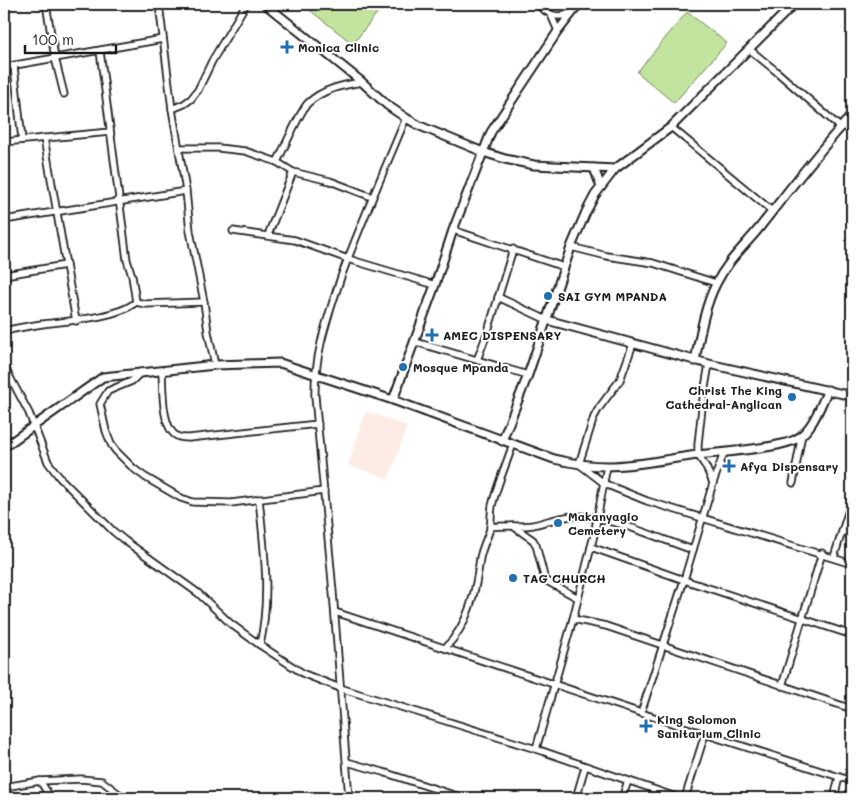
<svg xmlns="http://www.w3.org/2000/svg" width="856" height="802" viewBox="0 0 856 802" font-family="Mali,sans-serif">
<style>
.built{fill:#fdece6}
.green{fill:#c2e49e;stroke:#6f805d}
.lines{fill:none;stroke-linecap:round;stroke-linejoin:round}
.minor-casing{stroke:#1c1c1c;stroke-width:9}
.tertiary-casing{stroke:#1c1c1c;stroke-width:11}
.minor{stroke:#fff;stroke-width:5.5}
.tertiary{stroke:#fff;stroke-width:7}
.poi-dot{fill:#1f6fb2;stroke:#fff;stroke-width:2}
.labels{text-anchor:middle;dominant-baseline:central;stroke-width:4;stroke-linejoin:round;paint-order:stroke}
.poi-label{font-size:12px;font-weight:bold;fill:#1c1c1c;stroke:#fff;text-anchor:start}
</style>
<rect width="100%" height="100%" fill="#fff"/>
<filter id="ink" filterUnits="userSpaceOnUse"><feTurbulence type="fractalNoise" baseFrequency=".02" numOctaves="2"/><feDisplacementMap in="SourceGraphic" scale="10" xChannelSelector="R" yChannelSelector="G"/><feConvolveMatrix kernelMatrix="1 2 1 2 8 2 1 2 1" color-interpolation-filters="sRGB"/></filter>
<g filter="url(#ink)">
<path class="built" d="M366 411 407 426 389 479 348 465Z"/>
<g class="green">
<path d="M302 4H384L353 44Z"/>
<path d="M687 12 727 43 674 103 637 72Z"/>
</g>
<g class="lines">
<g class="minor-casing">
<g id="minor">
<path d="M46 4 55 58 64 94"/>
<path d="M159 4 172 109 186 191 190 231 204 302 208 332 215 365"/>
<path d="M536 4C547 12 556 21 570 13"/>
<path d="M551 15 558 31"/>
<path d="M749 49 776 71 840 127"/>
<path d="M14 66 22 140"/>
<path d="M4 67 163 39"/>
<path d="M172 109 184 104 191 99 198 90 212 61 246 4"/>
<path d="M671 127 772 211"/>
<path d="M4 142 110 132"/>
<path d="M179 148H218L245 151 277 162 293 172 330 181 372 197"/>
<path d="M277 162C284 149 300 111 308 103 323 89 343 85 362 82"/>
<path d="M4 220 186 191"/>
<path d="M453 230 564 267"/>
<path d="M233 231 295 240 348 259 435 285"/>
<path d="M268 235 293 172"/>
<path d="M571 247 607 256 653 263 716 283"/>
<path d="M66 265 76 321"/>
<path d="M4 275 66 265 44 138"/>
<path d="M498 297 547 320"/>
<path d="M136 302 145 304 204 302"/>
<path d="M4 331C17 328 29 326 42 324 66 321 117 318 136 302L132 276 127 260 100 51"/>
<path d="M415 342 528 375"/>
<path d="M633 344 620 380 599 408 594 417 579 464 605 484 647 501 852 564"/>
<path d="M477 360 488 331 513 249"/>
<path d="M709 364 703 399 698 444V455L706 467 713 483"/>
<path d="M4 366 29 413 48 462 60 478 113 531 124 540 198 593 231 624 260 645 304 674 340 688 536 749 679 798"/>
<path d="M162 370C163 386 161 428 177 436 180 438 185 438 189 438L318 424"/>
<path d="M141 372 132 381 108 391 100 404 106 431 111 444 115 450 133 468 145 477 181 498 193 502 231 503 324 491"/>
<path d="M793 483 802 434"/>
<path d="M259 499C264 548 271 596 260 645"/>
<path d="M513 526 533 540 536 545 545 580 578 598"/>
<path d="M490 527C504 525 519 527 533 525 547 522 563 515 578 516 612 517 660 539 693 550"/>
<path d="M843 531 852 534"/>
<path d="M591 547 684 580 852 635"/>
<path d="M834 557 852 500"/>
<path d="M335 612 705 734 852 781"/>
<path d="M573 619 606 626 852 709"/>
<path d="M445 648C469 625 476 590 480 558 482 548 487 538 490 529 491 521 491 513 492 506 497 485 506 465 513 444"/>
<path d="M782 686 822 553"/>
<path d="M641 713 684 580 713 483 724 453"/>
<path d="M536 749 573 619 594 535 607 466"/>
<path d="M347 762 383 772 463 798"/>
<path d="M40 781 51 798"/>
<path d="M4 787 40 781 81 779 102 781 119 794 131 798"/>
<path d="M349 798 333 592 315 396C314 354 328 317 341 277 361 223 384 171 406 118"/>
<path d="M576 798 585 767"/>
<path d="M622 798 628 781"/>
<path d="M685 798 705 734"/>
<path d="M834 798 839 777"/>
</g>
</g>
<g class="tertiary-casing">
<g id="tertiary">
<path d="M265 4 362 82 387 105 406 118 420 126 483 152 505 159 534 165 615 169"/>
<path d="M594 168 601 187"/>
<path d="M547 320 709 364 852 396"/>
<path d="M695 361C700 335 704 308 716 284 727 261 745 246 760 227 790 189 819 150 852 115"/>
<path d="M393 400 435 285 453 230 491 132 558 31 579 4"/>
<path d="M502 441 528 375 571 247 586 212 595 195 615 169 671 127 794 4"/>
<path d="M4 447 103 377 215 365 280 363 393 400 554 459C571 463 589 466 607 466 637 466 667 459 697 455 718 453 784 448 798 438 814 427 820 406 828 390"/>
</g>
</g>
<use href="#minor" class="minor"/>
<use href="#tertiary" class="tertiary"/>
</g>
</g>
<g class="poi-dot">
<path d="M284.5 39.5h5v5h5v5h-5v5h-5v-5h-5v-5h5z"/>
<circle cx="548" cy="296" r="5"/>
<path d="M429.5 327.5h5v5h5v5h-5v5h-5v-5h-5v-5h5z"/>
<circle cx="403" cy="367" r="5"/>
<circle cx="792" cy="397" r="5"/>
<path d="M726.5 458.5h5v5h5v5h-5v5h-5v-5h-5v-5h5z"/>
<circle cx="558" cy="523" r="5"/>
<circle cx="513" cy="578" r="5"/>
<path d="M643.5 718.5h5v5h5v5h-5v5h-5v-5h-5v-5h5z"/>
</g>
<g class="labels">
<g class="poi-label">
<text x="298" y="47">Monica Clinic</text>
<text x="558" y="296">SAI GYM MPANDA</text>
<text x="443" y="335">AMEC DISPENSARY</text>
<text x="413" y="367">Mosque Mpanda</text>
<text x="782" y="390" text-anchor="end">Christ The King<tspan x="782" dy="14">Cathedral-Anglican</tspan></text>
<text x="740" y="466">Afya Dispensary</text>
<text x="568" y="516">Makanyagio<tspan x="568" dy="14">Cemetery</tspan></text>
<text x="523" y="578">TAG CHURCH</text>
<text x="657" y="719">King Solomon<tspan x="657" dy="14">Sanitarium Clinic</tspan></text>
</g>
</g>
<rect width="856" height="802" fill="none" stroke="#fff" stroke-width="20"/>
<rect x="10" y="10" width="836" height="782" fill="none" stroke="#1c1c1c" stroke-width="2" filter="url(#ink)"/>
<path d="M25 45v8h91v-8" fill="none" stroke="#1c1c1c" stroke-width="2.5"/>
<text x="32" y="45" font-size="15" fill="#1c1c1c" stroke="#ffffff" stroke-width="4" paint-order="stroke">100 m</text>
</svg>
